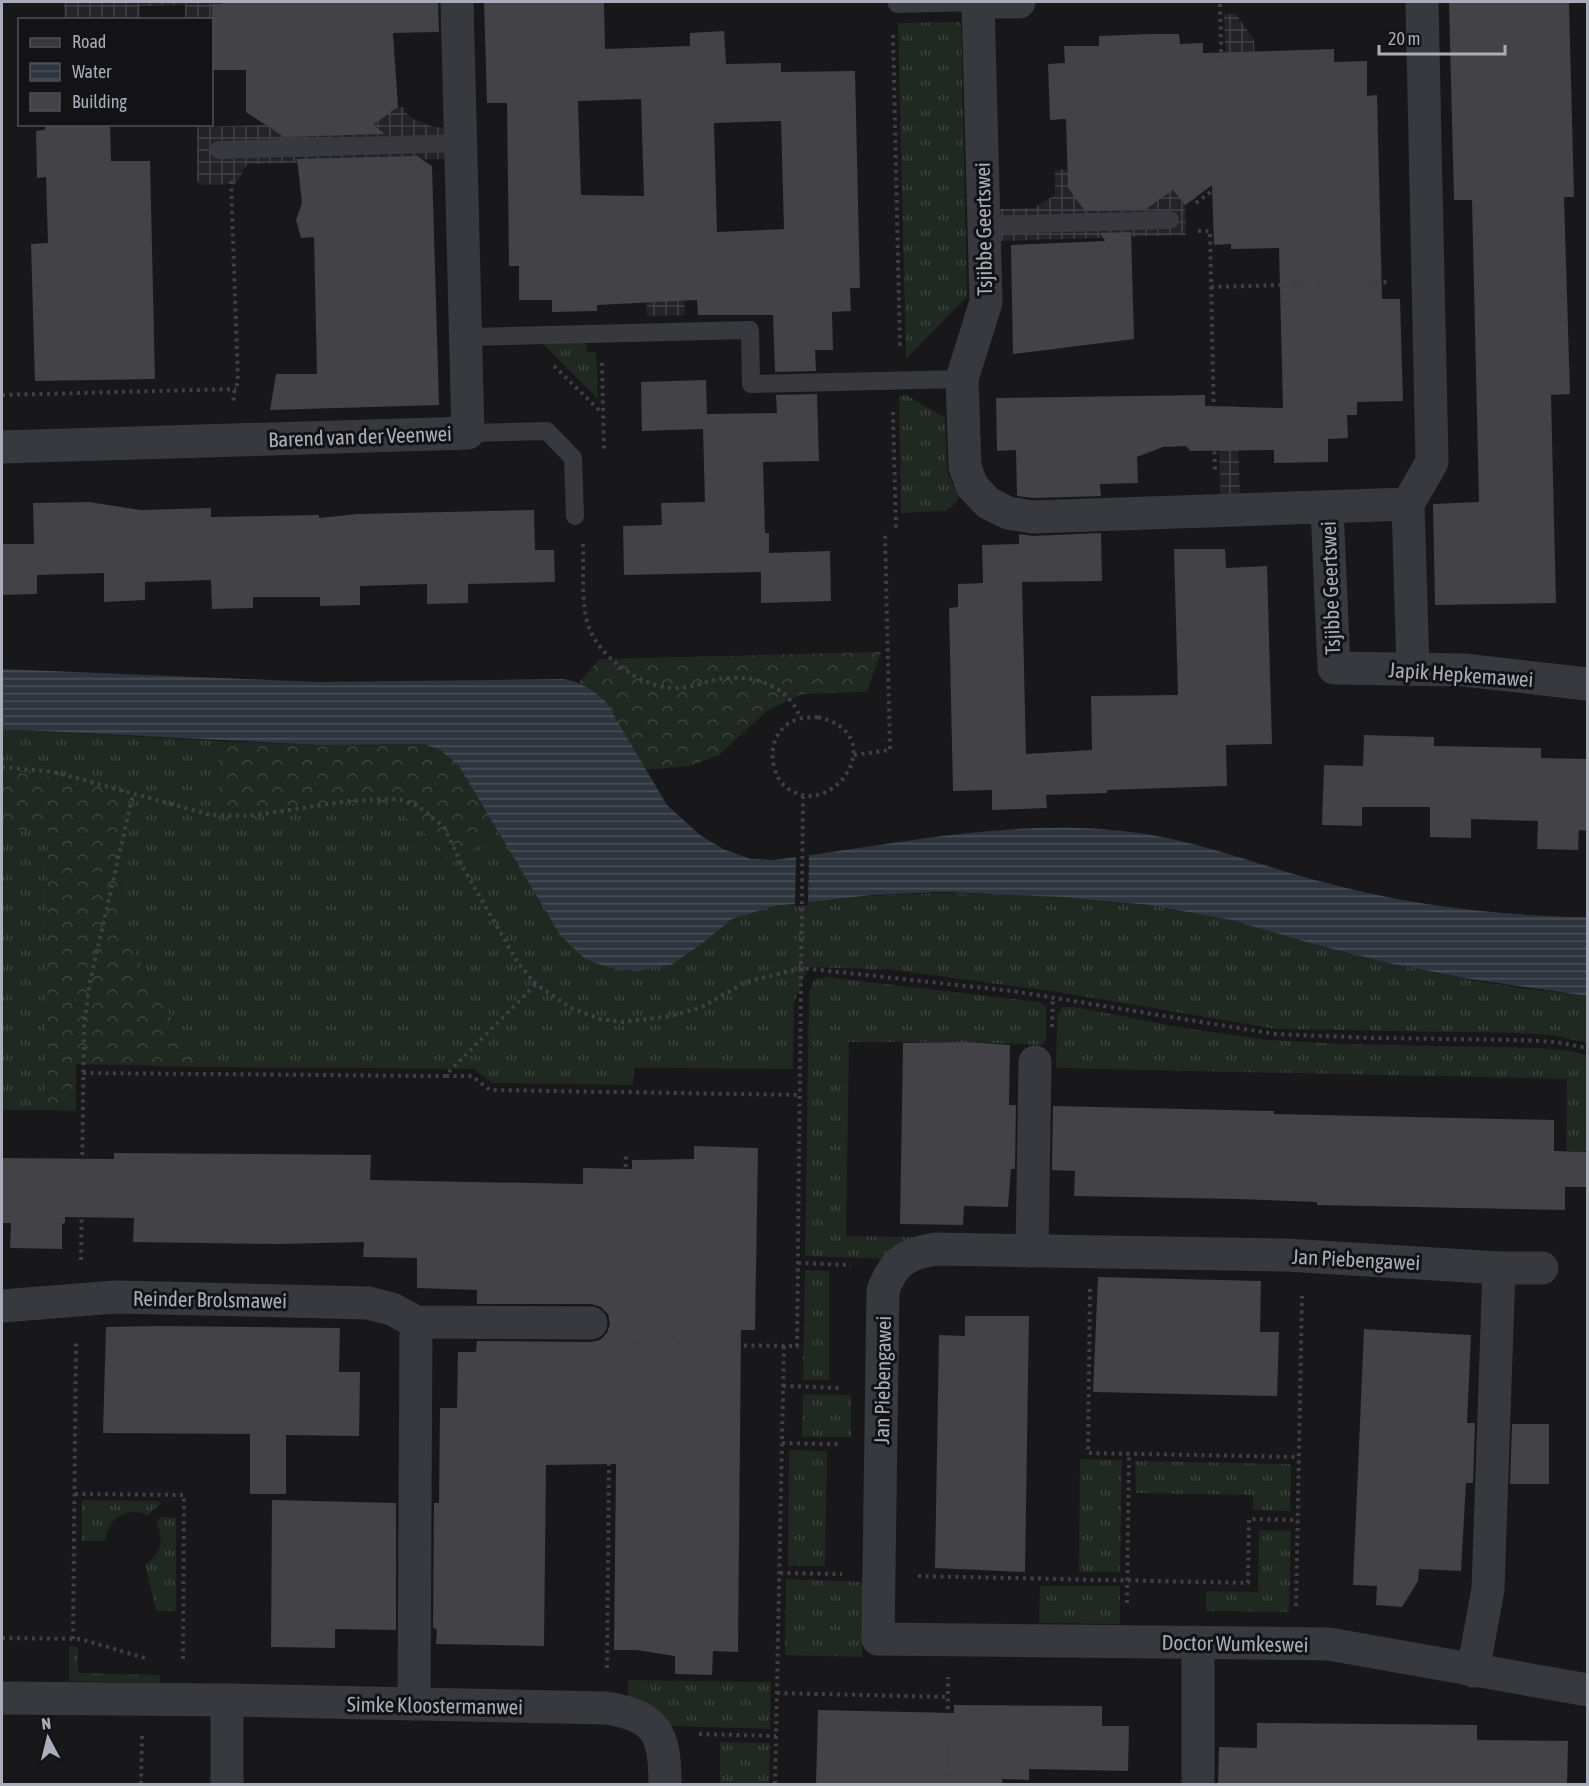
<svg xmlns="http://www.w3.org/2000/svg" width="1589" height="1786" viewBox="0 0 1589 1786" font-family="'Asap Condensed',sans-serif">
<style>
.industrial{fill:url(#industrial-grid)}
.grass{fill:url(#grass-tufts)}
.forest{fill:url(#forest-crowns)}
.water{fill:url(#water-rules)}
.pier{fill:#18171a}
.building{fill:#424247;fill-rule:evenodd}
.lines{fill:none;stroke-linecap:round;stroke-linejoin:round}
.path{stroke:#3e4046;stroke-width:4;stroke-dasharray:3 4.5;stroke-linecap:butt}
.lane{stroke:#38393f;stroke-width:18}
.street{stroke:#38393f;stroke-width:33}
.labels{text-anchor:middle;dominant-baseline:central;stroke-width:6;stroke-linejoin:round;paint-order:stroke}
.street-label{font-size:21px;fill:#a9adba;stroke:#131215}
</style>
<defs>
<pattern id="industrial-grid" width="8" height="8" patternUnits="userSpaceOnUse" patternTransform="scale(1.5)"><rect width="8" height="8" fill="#242327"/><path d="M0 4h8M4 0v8" fill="none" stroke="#414044"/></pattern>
<pattern id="grass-tufts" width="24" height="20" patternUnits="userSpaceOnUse" patternTransform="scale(1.5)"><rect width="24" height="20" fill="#1f2821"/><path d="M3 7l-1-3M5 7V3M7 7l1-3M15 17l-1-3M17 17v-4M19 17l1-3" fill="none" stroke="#3d443f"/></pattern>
<pattern id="forest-crowns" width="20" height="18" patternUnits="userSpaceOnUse" patternTransform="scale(1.5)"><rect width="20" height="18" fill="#1f2821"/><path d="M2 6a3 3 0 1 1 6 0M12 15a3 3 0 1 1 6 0" fill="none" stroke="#3d443f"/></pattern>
<pattern id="water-rules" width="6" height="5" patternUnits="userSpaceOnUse" patternTransform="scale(1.5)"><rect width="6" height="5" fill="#2d353e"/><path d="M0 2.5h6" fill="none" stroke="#495058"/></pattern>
</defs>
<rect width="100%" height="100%" fill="#18171a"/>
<g class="industrial">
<path d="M64 2H222L224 70H212V20L185 19V5L140 6V19L64 20Z"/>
<path d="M1224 14H1236L1254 40 1256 96 1227 97Z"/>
<path d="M397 93V107H404L405 112 413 119 433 127H446V159L247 164 236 184 201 185 197 181V127L266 125 246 112V96Z"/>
<path d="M1215 166 1216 182 1185 206 1186 235 999 241 998 209 1034 208 1055 195V170Z"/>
<path d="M646 258H683L685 315 647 316Z"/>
<path d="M1219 406H1237L1240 497 1220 498Z"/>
</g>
<g class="grass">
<path d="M961 22 967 297 906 359 898 23Z"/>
<path d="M585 342 587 352H596L598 399 542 343Z"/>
<path d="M906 395 945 418 947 472 959 497 955 504 946 511 901 513 899 396Z"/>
<path d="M2 729 220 741 217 805 350 803 394 807 438 845 451 864 499 831 518 866 704 942C713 935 722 925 732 919 765 902 808 903 844 898 903 892 961 893 1021 895 1091 898 1164 903 1232 920 1285 933 1337 950 1390 963 1455 979 1521 989 1587 996V1043L1552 1035 1518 1033 1276 1029 1064 993 894 970 808 967 794 1003 793 1069 634 1068 633 1085 492 1083 474 1069 198 1067 122 928 124 789 2 769Z"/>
<path d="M2 830H48L46 1110H2Z"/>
<path d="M826 977 1040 1002 1046 1007V1041L1042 1045 967 1042H849L846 1236 916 1237 883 1259 805 1256 809 992 814 980Z"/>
<path d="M1063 1007H1075L1184 1028 1268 1040 1342 1044 1543 1048 1571 1051 1587 1055V1151H1566L1567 1079 1056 1068 1057 1021 1058 1014Z"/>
<path d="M805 1270 829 1271V1380H803Z"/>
<path d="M803 1394 851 1395V1437H802Z"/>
<path d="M789 1450 827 1451 825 1566H788Z"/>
<path d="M1080 1459 1122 1460 1120 1572H1079Z"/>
<path d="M1135 1461 1291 1464 1290 1511 1253 1510V1495L1136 1493Z"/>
<path d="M82 1500 160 1501 161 1503 148 1515C126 1506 108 1518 105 1541H82Z"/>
<path d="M161 1517 176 1518V1611H156L145 1565C161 1554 165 1539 156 1522Z"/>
<path d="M1259 1530 1291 1531 1289 1612 1206 1611V1591L1258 1592Z"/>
<path d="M786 1579 863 1582 862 1657 785 1655Z"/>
<path d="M1040 1586H1120V1624L1039 1623Z"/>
<path d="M69 1646 78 1647V1673L160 1675V1683L69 1681Z"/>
<path d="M628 1680 771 1682 770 1729 669 1726 641 1700 628 1696Z"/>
<path d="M720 1742 770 1743 769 1784H720Z"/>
</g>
<g class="forest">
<path d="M881 652 867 692 802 694 767 711 718 756 689 766 645 770 606 702 579 682 600 659Z"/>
<path d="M220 741 318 745 424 744 441 752 459 766 499 831 451 864 438 845 394 807 350 803 244 809 217 805Z"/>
<path d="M2 769 124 789 122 928 198 1067 76 1064V1111L46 1110 48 830H2Z"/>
</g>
<path class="water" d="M2 669 319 682 563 679C581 682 592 689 606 702L667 805 700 835 723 849 751 859 774 860C901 844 1030 813 1157 836 1212 846 1265 867 1319 881 1407 905 1497 916 1587 917V996L1463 978 1393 964 1317 945 1231 920 1150 905 1061 897 943 892 873 895 774 906 732 919 704 942 671 965 638 971 607 967 585 959 560 935 459 766 441 751 424 744 318 745 2 729Z"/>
<path class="pier" d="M809 852 808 905 795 907 796 854Z"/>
<g class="building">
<path d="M222 2H438L439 32 393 33 398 107 373 125 385 134 284 137 246 112V70H212V4H222Z"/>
<path d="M484 2H604L605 49 690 46V33L724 31 726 64 781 63V72L855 71 860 288H850L851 311 832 312 833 350H815L816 371 775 372 773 315H698L697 300 597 305V311L552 312V300H519V266H509L507 103H487ZM641 99 644 196 581 195 578 101ZM781 121 784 229 717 232 714 123Z"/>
<path d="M1449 2H1569L1574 197H1564L1570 394 1551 395 1556 603 1435 605 1433 504 1479 502 1472 200H1454Z"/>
<path d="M1152 34H1179L1180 44 1203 43V53L1334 49V62L1367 61V96L1377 95 1382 299H1400L1403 401 1357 402V415H1347L1348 438 1328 439V462L1274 463V450L1190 451 1186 446 1163 447 1137 457 1138 483 1100 484 1101 496 1033 498 1017 496 1016 450 997 451 996 398 1205 395V406L1283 408 1279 248 1231 249V244L1214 245 1212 185 1185 205 1173 190 1146 209 1085 211 1068 188 1066 119 1050 120 1048 64 1065 63 1064 46H1099V36Z"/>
<path d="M45 124H110L111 161H150L155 379 35 381 31 244 48 243 46 177 37 178 36 131 45 130Z"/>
<path d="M417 156 432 166 439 405 270 410 276 374H317L314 237 301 238 296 220 302 203 297 159Z"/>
<path d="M1131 232 1134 339 1013 354 1011 245 1105 241 1100 233Z"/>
<path d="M706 380 707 414 777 413 776 395 817 394 819 461 763 462 765 533H769V553L830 551 831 601 761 603V572L624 575 623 526 662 525 661 503 705 502 703 429 642 431 641 382Z"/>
<path d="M89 502 141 510 211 508V517L319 515V518L357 514 534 510 535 550H554L555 582 468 584V603L427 604V584L360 586V605L320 606V597H253V608L212 609 211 580 145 582V600L104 602V573L70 574 37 575V594L2 595V544H34L33 503Z"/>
<path d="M1101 533 1102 581 1022 582 1026 754 1092 750 1091 696 1178 695 1174 549H1225L1226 568 1267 566 1272 744 1226 745 1227 786 1107 790V793L1046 795 1047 808 992 810V790L953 791 949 608 958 607V584L983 583 982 545 1019 544V534L1033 536Z"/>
<path d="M1364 735 1434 737V746L1541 748V758L1587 759V831L1579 830 1578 850 1537 849 1538 821 1471 819V838L1430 837V807H1362V826L1322 825 1324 765 1363 766Z"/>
<path d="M967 1042 1010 1045 1009 1105H1016L1015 1169H1011L1008 1207 964 1206 963 1225 900 1224 903 1043Z"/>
<path d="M1053 1106 1274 1111V1114L1554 1120V1151L1587 1152V1187H1565V1210L1317 1205V1202L1237 1199 1074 1196 1075 1171 1052 1170Z"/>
<path d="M694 1146 758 1148 755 1330H741L738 1652 713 1651 712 1675 675 1674V1656L636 1650H614L616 1464 546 1465 544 1646 436 1644 437 1630 433 1627 434 1503H439L440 1408H457L458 1352H476L477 1341 591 1342 600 1340 607 1333 610 1324 608 1314 601 1307 591 1304H477V1290L417 1288V1258L363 1257 364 1242 278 1244 133 1242 134 1218 65 1217V1223L62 1224V1249L10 1248 11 1223H2V1158L114 1159V1153L371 1155 370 1180 583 1184V1168L632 1169V1160L694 1159Z"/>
<path d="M1098 1277 1261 1281 1260 1332H1279L1277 1396 1093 1392Z"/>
<path d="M965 1316H1029L1025 1572 935 1568 939 1335 965 1336Z"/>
<path d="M160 1326 340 1328 339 1372H360L359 1436 286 1435V1494H250V1434L103 1433 106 1327Z"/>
<path d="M1364 1329 1471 1335 1467 1423H1475L1473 1483H1466L1461 1571 1419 1569 1418 1581 1402 1607 1376 1605 1377 1586 1353 1585Z"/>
<path d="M1512 1424H1549V1484H1510Z"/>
<path d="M272 1500 396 1503V1630L335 1629V1648L271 1647Z"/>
<path d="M954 1705 1102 1706V1726H1129L1128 1771 1029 1769V1780L1002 1779V1785H816L818 1710 954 1713Z"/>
<path d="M1257 1723 1477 1725V1740L1568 1741 1567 1785H1218L1219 1747 1257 1748Z"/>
</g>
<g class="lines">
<g class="path">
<path d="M893 35 900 349"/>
<path d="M231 181 238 382 233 395 234 403"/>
<path d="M1196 203 1224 182 1220 2"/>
<path d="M1198 231H1210L1215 473"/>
<path d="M1211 287 1391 282"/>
<path d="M602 363 604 449"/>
<path d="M554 366 602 413"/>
<path d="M2 395 236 389"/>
<path d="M893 412 896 528"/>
<path d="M583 544C584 569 580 608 590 630 603 660 640 686 673 688 691 689 708 680 726 678 756 675 791 688 800 718"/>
<path d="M818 717C890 734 837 812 796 793 786 789 778 781 775 770 768 749 776 725 799 719 805 717 812 718 818 717Z"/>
<path d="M854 755 890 750 885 533"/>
<path d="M2 767 54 772 211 815 249 816 349 801 388 799 403 800 418 806 444 827 464 869 518 963 536 984 569 1007 600 1019 623 1022 671 1016 700 1008 746 982 802 968 1012 991 1275 1034 1372 1038 1522 1040 1555 1042 1588 1048"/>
<path d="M1052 1027 1053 998"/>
<path d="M83 1073 445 1076 536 984"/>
<path d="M446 1076H472L490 1090 800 1095"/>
<path d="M81 1260 84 1024 90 982 133 794"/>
<path d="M798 1263 851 1265"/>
<path d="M1090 1289 1088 1453 1299 1457"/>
<path d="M622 1302 626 1152"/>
<path d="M624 1344 797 1346 803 797"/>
<path d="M783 1386 842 1388"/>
<path d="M782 1443 841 1444"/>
<path d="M75 1494 184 1495 183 1661"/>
<path d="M780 1573 842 1574"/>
<path d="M918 1576 1248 1583 1249 1519 1298 1520"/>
<path d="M1127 1603 1129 1454"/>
<path d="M1296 1606 1302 1296"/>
<path d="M2 1638 80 1639 145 1658"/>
<path d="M73 1639 76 1340"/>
<path d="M607 1668 610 1355"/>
<path d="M777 1693 948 1697"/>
<path d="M699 1734 776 1736"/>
<path d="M141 1784 142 1736"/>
<path d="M775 1784 784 1345"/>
<path d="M947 1784 948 1677"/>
</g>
<g class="lane">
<path d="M897 2V4L978 2"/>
<path d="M219 150 461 143"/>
<path d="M984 225 1170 220"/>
<path d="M466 337 750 330 751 384 962 379"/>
<path d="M468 433 547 431 573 458 575 516"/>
</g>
<g class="street">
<path d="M1019 2H978L986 302 962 379 965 467 972 486 988 503 1008 513 1032 517 1408 504 1432 462 1422 2"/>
<path d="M2 447 468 433 457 2"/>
<path d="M1408 504 1413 669"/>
<path d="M1327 508 1334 668 1464 670 1588 684"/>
<path d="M1032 1251 1035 1062"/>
<path d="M1542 1268H1499L1287 1255 935 1249C906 1254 893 1262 883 1291L878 1639 1329 1644 1588 1690"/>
<path d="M2 1306 116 1297 368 1303 392 1309 416 1322 591 1323"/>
<path d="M1198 1642V1784"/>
<path d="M1473 1671 1488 1589 1499 1268"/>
<path d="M2 1698 227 1700 606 1708C658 1716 665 1735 665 1784"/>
<path d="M414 1704 416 1322"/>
<path d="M227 1784V1700"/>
</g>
</g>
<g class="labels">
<g class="street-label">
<text transform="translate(983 229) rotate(-91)">Tsjibbe Geertswei</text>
<text transform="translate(360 436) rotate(-2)">Barend van der Veenwei</text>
<text transform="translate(1330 588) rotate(-92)">Tsjibbe Geertswei</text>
<text transform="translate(1461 674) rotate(4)">Japik Hepkemawei</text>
<text transform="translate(1356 1259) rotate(3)">Jan Piebengawei</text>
<text transform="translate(210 1299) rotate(1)">Reinder Brolsmawei</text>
<text transform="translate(882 1380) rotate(-89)">Jan Piebengawei</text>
<text transform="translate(1235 1643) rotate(1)">Doctor Wumkeswei</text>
<text transform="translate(435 1705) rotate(1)">Simke Kloostermanwei</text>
</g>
</g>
<rect width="1589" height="1786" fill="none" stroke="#a9adba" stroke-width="6"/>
<rect x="18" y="18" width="195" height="108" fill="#131215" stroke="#4f5057" stroke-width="1.5"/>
<rect x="30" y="38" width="30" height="9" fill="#38393f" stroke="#4f5057" stroke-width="1.5"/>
<text x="72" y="48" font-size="18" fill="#a9adba">Road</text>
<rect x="30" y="63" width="30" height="18" fill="url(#water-rules)" stroke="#4f5057" stroke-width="1.5"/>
<text x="72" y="78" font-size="18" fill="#a9adba">Water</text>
<rect x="30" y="93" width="30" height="18" fill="#424247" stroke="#4f5057" stroke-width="1.5"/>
<text x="72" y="108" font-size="18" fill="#a9adba">Building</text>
<g transform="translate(48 1738) rotate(353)" stroke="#131215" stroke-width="4.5" paint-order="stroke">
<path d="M0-4.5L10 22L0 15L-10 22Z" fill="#a9adba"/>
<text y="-9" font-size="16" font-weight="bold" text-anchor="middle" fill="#a9adba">N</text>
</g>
<path d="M1379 45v9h126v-9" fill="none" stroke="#a9adba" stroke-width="3"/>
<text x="1388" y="45" font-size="18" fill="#a9adba" stroke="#131215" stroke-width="4.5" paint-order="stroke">20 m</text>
</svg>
